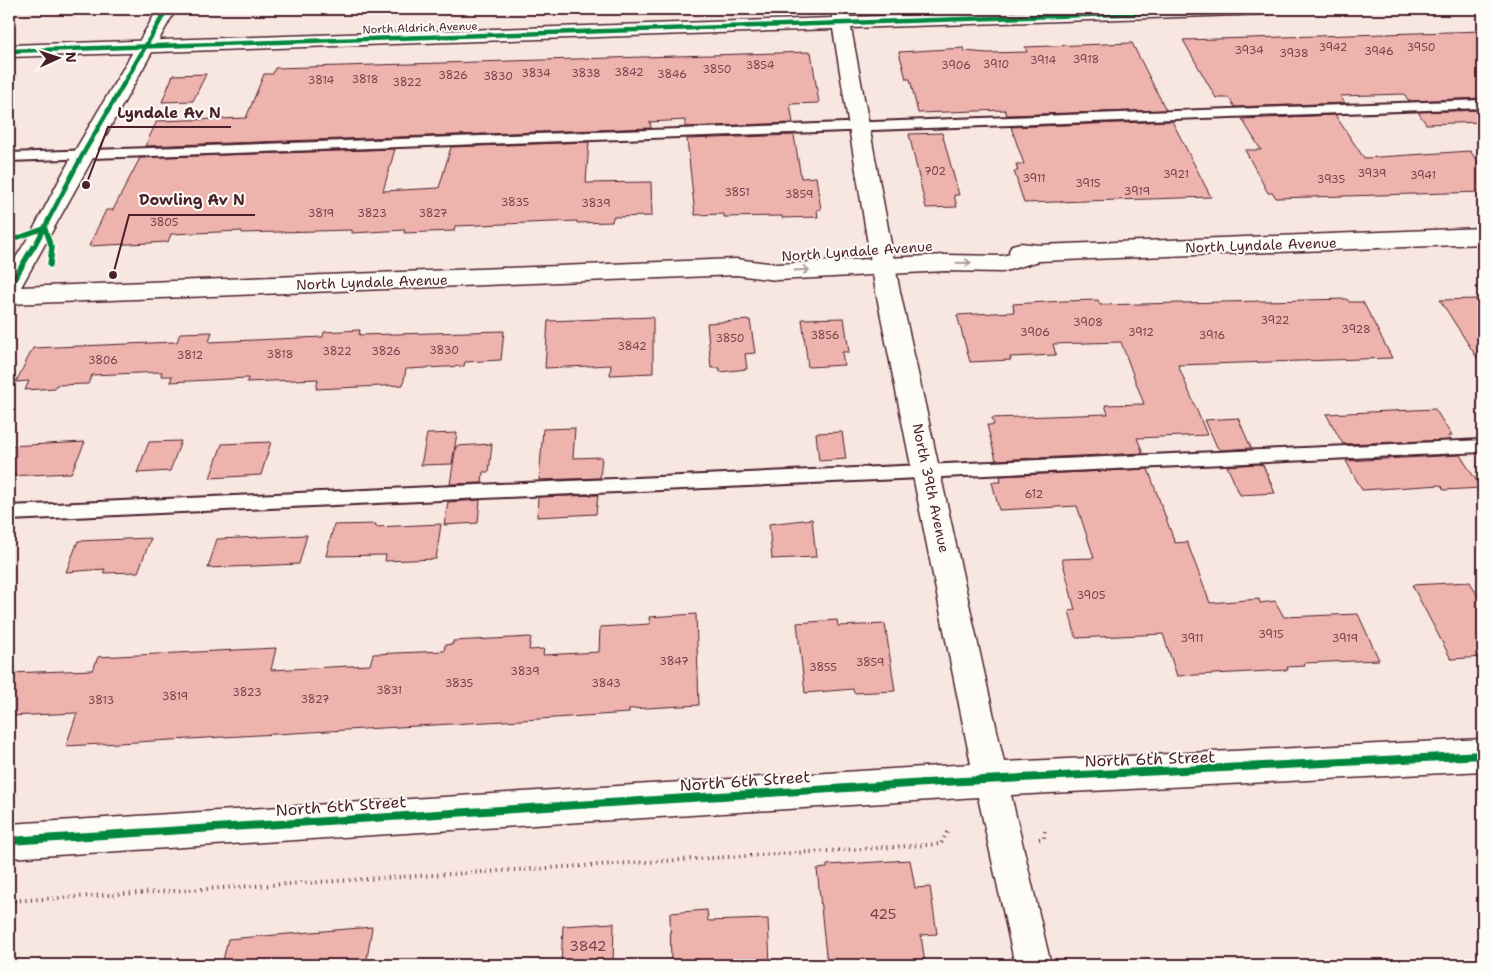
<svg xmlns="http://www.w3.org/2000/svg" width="1492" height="974" viewBox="0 0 1492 974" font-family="'Shantell Sans',sans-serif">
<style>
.building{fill:#eeb3ad;stroke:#4a1f2b}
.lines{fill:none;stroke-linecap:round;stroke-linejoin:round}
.service-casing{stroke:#4a1f2b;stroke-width:4}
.minor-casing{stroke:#4a1f2b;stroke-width:3}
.tertiary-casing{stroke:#4a1f2b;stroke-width:3}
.path{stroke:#4a1f2b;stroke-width:4;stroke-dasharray:1 4.5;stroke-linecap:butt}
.service{fill:#fdfcf7;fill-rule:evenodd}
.minor{fill:#fdfcf7;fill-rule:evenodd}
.tertiary{fill:#fdfcf7;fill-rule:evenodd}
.cycleway-far2-casing{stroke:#fdfcf7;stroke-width:7}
.cycleway-far1-casing{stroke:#fdfcf7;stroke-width:9}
.cycleway-casing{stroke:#fdfcf7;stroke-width:11}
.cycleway-far2{stroke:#00873e;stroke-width:4.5}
.cycleway-far1{stroke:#00873e;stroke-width:5.5}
.cycleway{stroke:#00873e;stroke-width:8}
.oneway{stroke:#ac999b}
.labels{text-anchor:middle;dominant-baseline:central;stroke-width:4;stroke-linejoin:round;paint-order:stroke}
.far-street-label{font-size:11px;fill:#4a1f2b;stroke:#fdfcf7}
.number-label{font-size:11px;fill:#73444c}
.street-label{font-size:14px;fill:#4a1f2b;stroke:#fdfcf7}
.near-number-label{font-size:14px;fill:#73444c}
.near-street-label{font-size:16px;fill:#4a1f2b;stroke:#fdfcf7}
.leader{fill:none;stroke:#4a1f2b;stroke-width:2}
.callout-dot{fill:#4a1f2b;stroke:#fdfcf7;stroke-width:2}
.callout-label{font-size:15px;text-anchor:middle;font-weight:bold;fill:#4a1f2b;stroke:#fdfcf7;stroke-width:4;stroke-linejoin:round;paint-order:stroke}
</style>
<rect width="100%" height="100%" fill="#f8e6e1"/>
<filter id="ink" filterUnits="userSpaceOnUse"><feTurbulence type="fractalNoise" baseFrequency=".02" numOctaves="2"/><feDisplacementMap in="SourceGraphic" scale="10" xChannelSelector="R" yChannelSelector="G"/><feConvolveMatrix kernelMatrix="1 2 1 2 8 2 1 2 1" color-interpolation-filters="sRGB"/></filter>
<g filter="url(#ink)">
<g class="building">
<path d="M1483 31V98L1409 101 1404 94 1340 96 1345 103 1235 107 1229 98H1216L1183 40Z"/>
<path d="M1132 43 1166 110 1007 115 1005 110 918 113 910 79H906L899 52 964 48V51L988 53 1027 52 1025 47Z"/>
<path d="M811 52 819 103 790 104 793 123 685 127V120L650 122 651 128 145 146 157 121 246 118 264 74H273L275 68Z"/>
<path d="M206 74 193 101 162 102 173 75Z"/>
<path d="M1483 110V122L1426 124 1418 112Z"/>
<path d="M1335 115 1364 158 1470 151 1483 168V192L1276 198 1273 193H1268L1245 150H1261L1242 119Z"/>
<path d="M1172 121 1211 197 1024 203 1014 171H1018L1016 164H1024L1011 127Z"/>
<path d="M942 133 959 195H954L957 207 926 208 909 134Z"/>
<path d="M794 135 801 178 816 177 821 209 817 210 818 217 782 218V216L724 217V214L695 215 687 139Z"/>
<path d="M589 142 586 183 651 182 652 216 613 217 612 222 577 223V221L455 226 454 231 404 233 405 230 352 233V230L242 233V231L171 234 168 242 89 246 106 210H113L140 158 395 149 383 191 439 188 451 147Z"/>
<path d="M1347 299 1349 302H1363L1392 358 1178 365 1207 435 1137 438 1143 453 996 460 987 425H994L992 418 1108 414 1105 405 1144 404 1121 342 1053 344 1056 355 1010 357 1011 360 970 362 957 315 1014 312 1013 304 1063 301 1098 300 1100 305Z"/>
<path d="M1476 299 1483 311V367L1440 300Z"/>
<path d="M653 317V373L610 375 611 365 545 368 548 321Z"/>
<path d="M844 318 849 352H842L844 365 808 367 802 319Z"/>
<path d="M750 320 755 353 745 354 747 369 720 372V368H711L707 323Z"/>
<path d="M360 330 359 335 504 331 501 360 465 362 464 366 406 369 403 385 316 389 318 379 247 382 248 378 170 382 172 376H161L162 372 92 375 88 384 56 385 55 388 25 390 29 381 16 382 33 348 174 342H177L180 333 212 332 209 342 323 337 324 332Z"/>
<path d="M1435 409 1452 436H1448L1451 440 1343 444 1326 414Z"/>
<path d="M1238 418 1251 448 1221 450 1217 447 1205 420Z"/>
<path d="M575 428 573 458 602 457 600 478 539 480 543 429Z"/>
<path d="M842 432 846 459 819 461 816 433Z"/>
<path d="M457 433 452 464 421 465 427 434Z"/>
<path d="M181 441 170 471 137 473 149 442Z"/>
<path d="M85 442 71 473 9 476V446Z"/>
<path d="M271 442 261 475 210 478 222 444Z"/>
<path d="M492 444 489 472H483L482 483 450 484 456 446Z"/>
<path d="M1460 455 1481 488 1444 490 1441 485 1362 490 1346 461Z"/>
<path d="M1258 464 1263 465 1275 493 1240 495 1227 466Z"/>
<path d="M1148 469 1175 543 1187 542 1210 603 1259 599 1260 603 1275 601 1284 617 1358 614 1379 660 1304 663 1305 666 1287 667 1288 670 1177 676 1163 634 1076 638 1069 611 1075 610 1062 559 1094 558 1077 506 999 510 992 482H1001L1000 476Z"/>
<path d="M598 495 596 514 537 517 538 497Z"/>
<path d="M480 500 478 523 444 525 448 502Z"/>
<path d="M812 519 816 557 772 559 769 524Z"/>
<path d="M376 524V527L441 524 436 559 385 561 386 555 326 556 334 525Z"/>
<path d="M307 535 299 564 208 568 217 539Z"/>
<path d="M151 538 138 572 103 573 105 569 66 572 78 541Z"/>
<path d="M1470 582 1483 606V657L1451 659 1412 585Z"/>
<path d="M696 614 699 705 629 709V713L539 719 66 746 77 713 9 716V673L93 670 98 657 276 648 271 670 370 665 373 654 444 651 445 645 453 644V641L531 637 529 650 544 649 543 655 599 652 600 627 650 624 649 617Z"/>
<path d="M837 620 838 626 885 624 895 691 854 693 853 689 805 693 797 623Z"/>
<path d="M910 860 915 888 930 887 937 934 921 935 925 964 827 965 817 869 827 868V865Z"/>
<path d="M707 910 708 921 768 919 770 965H671L670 913Z"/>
<path d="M614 923 613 965H561L563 926Z"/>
<path d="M372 927 366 965H222L228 939Z"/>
</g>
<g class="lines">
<g class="service-casing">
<g id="service">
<path d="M1483 100V108L9 161V153Z"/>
<path d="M1483 440V452L9 520V506Z"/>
</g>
</g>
<g class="minor-casing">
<path id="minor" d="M830 9H848L849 17 1113 9H1276L1273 13 1267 14 851 28 899 287 1004 762 1483 739V771L1011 795 1051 965H1015L978 797 9 858V824L971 764 875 287 833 29 9 57V45L832 18Z"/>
</g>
<g class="tertiary-casing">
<path id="tertiary" d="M158 9H176L21 287 736 259 777 264 945 255 1002 256 1010 254 1009 251 1012 245 1020 243 1039 245 1483 228V244L1039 261 1002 272 945 271 777 280 736 275 9 304V269L34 228 73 154Z"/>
</g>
<g class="path">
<path d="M1039 839 1044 838 1045 827"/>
<path d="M9 901 941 844 947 832"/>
</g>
<use href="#service" class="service"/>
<use href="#minor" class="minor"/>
<use href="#tertiary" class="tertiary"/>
<g class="cycleway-far2-casing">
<g id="cycleway-far2">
<path d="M9 51 1267 9"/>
<path d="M9 241 45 228 52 249"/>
<path d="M33 249 83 154 167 9"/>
</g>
</g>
<g class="cycleway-far1-casing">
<g id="cycleway-far1">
<path d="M50 265 52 247"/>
<path d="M9 288 33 247"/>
</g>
</g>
<g class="cycleway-casing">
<path id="cycleway" d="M9 841 942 782 1483 755"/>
</g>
<use href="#cycleway-far2" class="cycleway-far2"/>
<use href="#cycleway-far1" class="cycleway-far1"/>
<use href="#cycleway" class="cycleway"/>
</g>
<defs><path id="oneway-shaft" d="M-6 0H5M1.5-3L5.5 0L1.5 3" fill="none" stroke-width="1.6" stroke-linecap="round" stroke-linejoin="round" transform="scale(1.25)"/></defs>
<g class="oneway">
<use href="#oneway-shaft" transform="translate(964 263) rotate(1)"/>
<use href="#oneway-shaft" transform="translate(802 270) rotate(-3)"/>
</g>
</g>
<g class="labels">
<g class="far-street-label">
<text transform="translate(420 28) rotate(-2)">North Aldrich Avenue</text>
</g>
<g class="number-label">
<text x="1333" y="47">3942</text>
<text x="1421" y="47">3950</text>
<text x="1249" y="50">3934</text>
<text x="1379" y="51">3946</text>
<text x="1294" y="53">3938</text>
<text x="1086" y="59">3918</text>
<text x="1043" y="60">3914</text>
<text x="996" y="64">3910</text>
<text x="760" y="65">3854</text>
<text x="956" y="65">3906</text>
<text x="717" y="69">3850</text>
<text x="629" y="72">3842</text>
<text x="536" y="73">3834</text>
<text x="586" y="73">3838</text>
<text x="672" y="74">3846</text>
<text x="453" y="75">3826</text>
<text x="498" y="76">3830</text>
<text x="365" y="79">3818</text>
<text x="321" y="80">3814</text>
<text x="407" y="82">3822</text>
<text x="935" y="171">702</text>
<text x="1372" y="173">3939</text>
<text x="1176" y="174">3921</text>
<text x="1423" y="175">3941</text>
<text x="1034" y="178">3911</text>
<text x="1331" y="179">3935</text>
<text x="1088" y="183">3915</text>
<text x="1137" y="191">3919</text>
<text x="737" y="192">3851</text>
<text x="799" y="194">3859</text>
<text x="515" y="202">3835</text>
<text x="596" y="203">3839</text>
<text x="321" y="213">3819</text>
<text x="372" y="213">3823</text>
<text x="433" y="213">3827</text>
<text x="164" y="222">3805</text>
<text x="1275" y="320">3922</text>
<text x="1088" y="322">3908</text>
<text x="1356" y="329">3928</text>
<text x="1035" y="332">3906</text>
<text x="1141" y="332">3912</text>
<text x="825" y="335">3856</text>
<text x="1212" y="335">3916</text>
<text x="730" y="338">3850</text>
<text x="632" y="346">3842</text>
<text x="444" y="350">3830</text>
<text x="337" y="351">3822</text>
<text x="386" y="351">3826</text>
<text x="280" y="354">3818</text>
<text x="190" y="355">3812</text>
<text x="103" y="360">3806</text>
<text x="1034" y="494">612</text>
<text x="1091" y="595">3905</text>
<text x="1271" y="634">3915</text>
<text x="1192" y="638">3911</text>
<text x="1345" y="638">3919</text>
<text x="674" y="661">3847</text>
<text x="870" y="662">3859</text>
<text x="823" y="667">3855</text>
<text x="525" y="671">3839</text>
<text x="459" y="683">3835</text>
<text x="606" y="683">3843</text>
<text x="389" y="690">3831</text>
<text x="247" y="692">3823</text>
<text x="175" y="696">3819</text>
<text x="315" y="699">3827</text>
<text x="101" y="700">3813</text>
</g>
<g class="street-label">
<text transform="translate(1261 245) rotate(-2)">North Lyndale Avenue</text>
<text transform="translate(857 251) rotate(-4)">North Lyndale Avenue</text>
<text transform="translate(372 282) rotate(-2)">North Lyndale Avenue</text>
<text transform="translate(931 488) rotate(78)">North 39th Avenue</text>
</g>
<g class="near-number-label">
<text x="883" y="914">425</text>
<text x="588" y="946">3842</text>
</g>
<g class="near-street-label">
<text transform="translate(1150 759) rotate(-2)">North 6th Street</text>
<text transform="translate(745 781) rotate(-4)">North 6th Street</text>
<text transform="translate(341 806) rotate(-4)">North 6th Street</text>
</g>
</g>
<path class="leader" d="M86 185L108 127H231M113 275L129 215H255"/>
<g class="callout-dot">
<circle cx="86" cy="185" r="5"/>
<circle cx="113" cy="275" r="5"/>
</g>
<g class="callout-label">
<text x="169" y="118">Lyndale Av N</text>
<text x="192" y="205">Dowling Av N</text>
</g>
<rect width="1492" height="974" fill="none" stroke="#fdfcf7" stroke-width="30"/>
<rect x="15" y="15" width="1462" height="944" fill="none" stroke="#4a1f2b" stroke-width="2" filter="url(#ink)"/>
<g transform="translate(58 58) rotate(87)" stroke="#fdfcf7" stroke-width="4" paint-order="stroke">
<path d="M0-4L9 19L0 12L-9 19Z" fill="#4a1f2b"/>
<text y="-8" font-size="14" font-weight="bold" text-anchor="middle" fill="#4a1f2b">N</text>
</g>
</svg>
